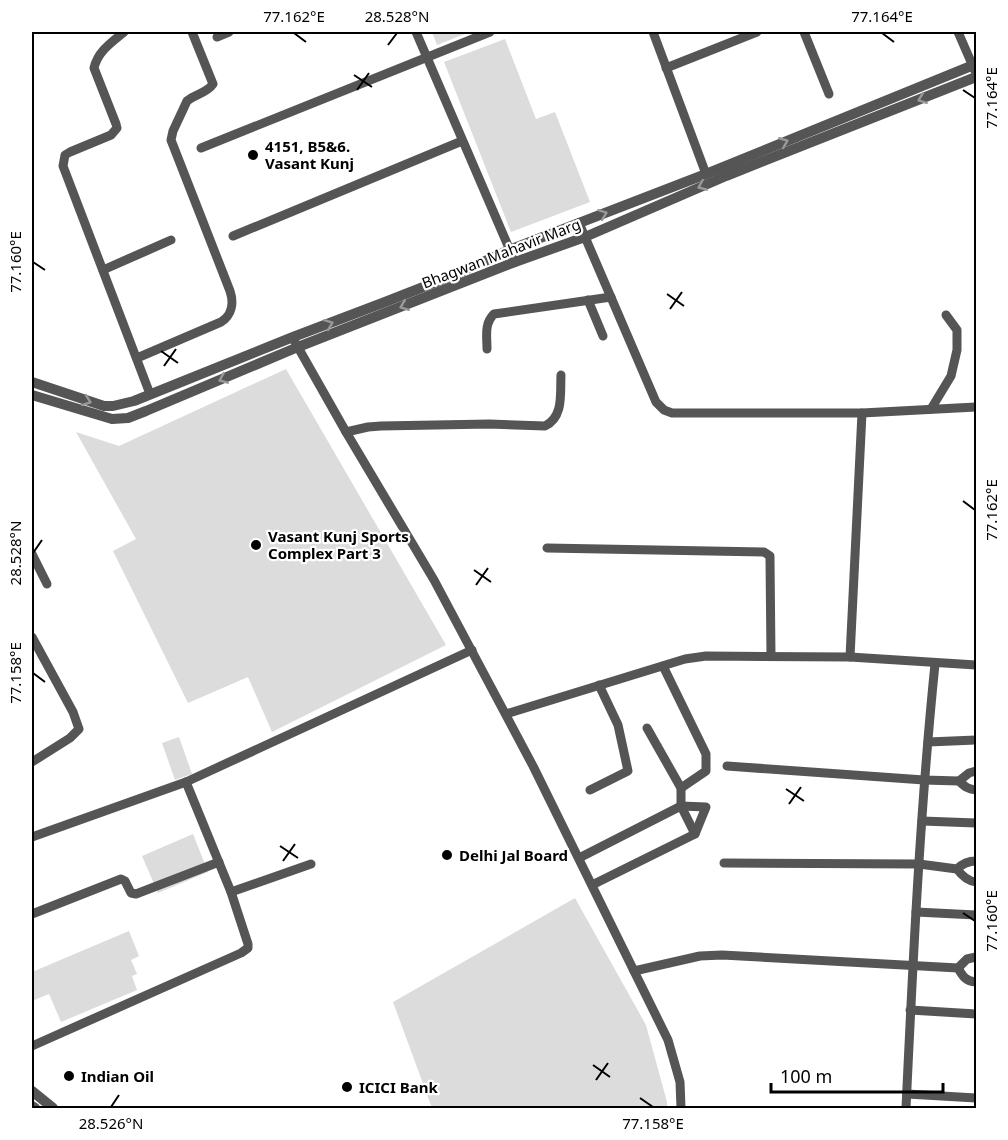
<svg xmlns="http://www.w3.org/2000/svg" width="1008" height="1140" viewBox="0 0 1008 1140" font-family="'Noto Sans',sans-serif">
<style>
.green{fill:#dcdcdc}
.lines{fill:none;stroke-linecap:round;stroke-linejoin:round}
.minor{stroke:#555;stroke-width:9}
.tertiary{stroke:#555;stroke-width:10}
.oneway{stroke:#999}
.ticks{fill:none;stroke:#000;stroke-width:2}
.poi-dot{fill:#000;stroke:#fff;stroke-width:2}
.labels{text-anchor:middle;dominant-baseline:central;stroke-width:4.5;stroke-linejoin:round;paint-order:stroke}
.poi-label{font-size:15px;font-weight:bold;fill:#000;stroke:#fff;text-anchor:start}
.street-label{font-size:15px;fill:#000;stroke:#fff}
.neatline{fill:none;stroke:#000;stroke-width:2}
.ticks-label{font-size:15px;text-anchor:middle;fill:#000}
</style>
<rect width="100%" height="100%" fill="#fff"/>
<g class="green">
<path d="M432 32H470L437 45Z"/>
<path d="M505 39 536 119 555 112 590 202 511 232 444 62Z"/>
<path d="M286 369 446 645 272 732 248 677 188 703 113 551 136 539 76 432 119 446Z"/>
<path d="M179 737 192 774 175 780 162 743Z"/>
<path d="M193 834 208 872 158 893 142 856Z"/>
<path d="M575 898 646 1025 667 1102V1108H432L393 1002Z"/>
<path d="M129 931 139 956 131 960 137 974 132 976 137 990 61 1022 49 994 32 1001V972Z"/>
</g>
<g class="lines">
<g class="minor">
<path d="M124 32C112 42 98 51 94 68L116 124 117 128 111 135 70 152 65 155 63 166 150 394"/>
<path d="M416 32 515 262"/>
<path d="M653 32 706 174"/>
<path d="M804 32 829 94"/>
<path d="M958 32 975 71"/>
<path d="M217 37 229 32"/>
<path d="M666 68 757 32"/>
<path d="M201 148 490 32"/>
<path d="M579 223 656 402 664 410 672 413H862L976 407"/>
<path d="M233 236 462 141"/>
<path d="M103 270 171 240"/>
<path d="M588 300 603 336"/>
<path d="M295 342 346 432 434 580 533 766 668 1040 680 1082 681 1108"/>
<path d="M487 349C487 336 484 324 494 314L611 297"/>
<path d="M137 358 221 322C232 315 234 303 230 291L171 140 173 131 187 101C195 94 207 93 213 84L192 32"/>
<path d="M931 409 951 376 957 350V330L946 315"/>
<path d="M346 432 368 427 381 426 489 424 545 426C564 417 560 393 561 375"/>
<path d="M547 548 764 552 770 556V559L771 656"/>
<path d="M32 554 47 584"/>
<path d="M32 637 73 712 79 729 70 738 32 762"/>
<path d="M850 657 862 413"/>
<path d="M663 666 706 754V771L681 788"/>
<path d="M506 714 685 659 706 656 850 657 976 665"/>
<path d="M647 728 681 788V806L695 834"/>
<path d="M928 742 976 740"/>
<path d="M727 766 924 780 959 781 969 773 976 771"/>
<path d="M959 781C965 787 968 789 976 790"/>
<path d="M590 790 628 771 618 725 599 685"/>
<path d="M922 821 976 823"/>
<path d="M32 837 186 782 472 650"/>
<path d="M579 858 681 806 706 807 695 834 592 885"/>
<path d="M724 863 919 864 957 869C963 863 968 861 976 861"/>
<path d="M957 869C962 876 967 881 976 882"/>
<path d="M231 892 311 864"/>
<path d="M916 912 976 915"/>
<path d="M32 914 121 879 125 881 131 893 136 894 219 862"/>
<path d="M958 968C963 977 966 981 976 982"/>
<path d="M634 971 700 956 722 955 958 968 967 959 976 957"/>
<path d="M910 1010 976 1014"/>
<path d="M32 1046 241 953 248 948V944L231 892 186 782"/>
<path d="M907 1094 976 1098"/>
<path d="M906 1108C913 960 920 811 935 664"/>
</g>
<g class="tertiary">
<path d="M32 382 104 406H113L134 401 293 337 385 302 459 273 509 250 706 174 976 64"/>
<path d="M32 395 112 419 128 418 146 411 298 347 515 262 585 237 726 176 976 77"/>
<path d="M32 1091 53 1108"/>
<path d="M32 1106 35 1108"/>
</g>
</g>
<defs><path id="oneway-chevron" d="M-2-3.5L2.5 0L-2 3.5" fill="none" stroke-width="1.6" stroke-linecap="round" stroke-linejoin="round" transform="scale(1.5)"/></defs>
<g class="oneway">
<use href="#oneway-chevron" transform="translate(922 99) rotate(159)"/>
<use href="#oneway-chevron" transform="translate(784 142) rotate(-22)"/>
<use href="#oneway-chevron" transform="translate(702 186) rotate(157)"/>
<use href="#oneway-chevron" transform="translate(603 214) rotate(-21)"/>
<use href="#oneway-chevron" transform="translate(404 306) rotate(159)"/>
<use href="#oneway-chevron" transform="translate(329 324) rotate(-21)"/>
<use href="#oneway-chevron" transform="translate(223 379) rotate(157)"/>
<use href="#oneway-chevron" transform="translate(87 401) rotate(20)"/>
</g>
<path class="ticks" d="M294 33 306 42M882 33 894 42M388 45 397 33M354 75 372 87M357 90 369 73M963 90 975 98M33 262 45 270M667 294 684 306M670 309 682 292M161 351 178 363M164 366 176 349M963 501 975 510M33 553 42 540M474 570 491 582M476 585 488 568M33 673 45 682M786 789 804 801M789 804 801 787M280 846 298 858M283 861 295 844M963 913 975 921M593 1065 610 1077M596 1080 608 1063M640 1098 653 1107M111 1107 119 1095"/>
<g class="poi-dot">
<circle cx="253" cy="155" r="6"/>
<circle cx="256" cy="545" r="6"/>
<circle cx="447" cy="855" r="6"/>
<circle cx="69" cy="1076" r="6"/>
<circle cx="347" cy="1087" r="6"/>
</g>
<g class="labels">
<g class="poi-label">
<text x="265" y="146">4151, B5&amp;6.<tspan x="265" dy="17">Vasant Kunj</tspan></text>
<text x="268" y="536">Vasant Kunj Sports<tspan x="268" dy="17">Complex Part 3</tspan></text>
<text x="459" y="855">Delhi Jal Board</text>
<text x="81" y="1076">Indian Oil</text>
<text x="359" y="1087">ICICI Bank</text>
</g>
<g class="street-label">
<text transform="translate(501 253) rotate(-21)">Bhagwan Mahavir Marg</text>
</g>
</g>
<rect width="1008" height="1140" fill="none" stroke="#ffffff" stroke-width="66"/>
<path d="M771 1083v9h172v-9" fill="none" stroke="#000000" stroke-width="3"/>
<text x="780" y="1083" font-size="18" fill="#000000" stroke="#ffffff" stroke-width="4.5" paint-order="stroke">100 m</text>
<rect x="33" y="33" width="942" height="1074" class="neatline"/>
<g class="ticks-label">
<text x="294" y="22">77.162°E</text>
<text x="397" y="22">28.528°N</text>
<text x="882" y="22">77.164°E</text>
<text transform="translate(992 98) rotate(-90)" y="5">77.164°E</text>
<text transform="translate(16 262) rotate(-90)" y="5">77.160°E</text>
<text transform="translate(992 510) rotate(-90)" y="5">77.162°E</text>
<text transform="translate(16 553) rotate(-90)" y="5">28.528°N</text>
<text transform="translate(16 673) rotate(-90)" y="5">77.158°E</text>
<text transform="translate(992 921) rotate(-90)" y="5">77.160°E</text>
<text x="111" y="1129">28.526°N</text>
<text x="653" y="1129">77.158°E</text>
</g>
</svg>
